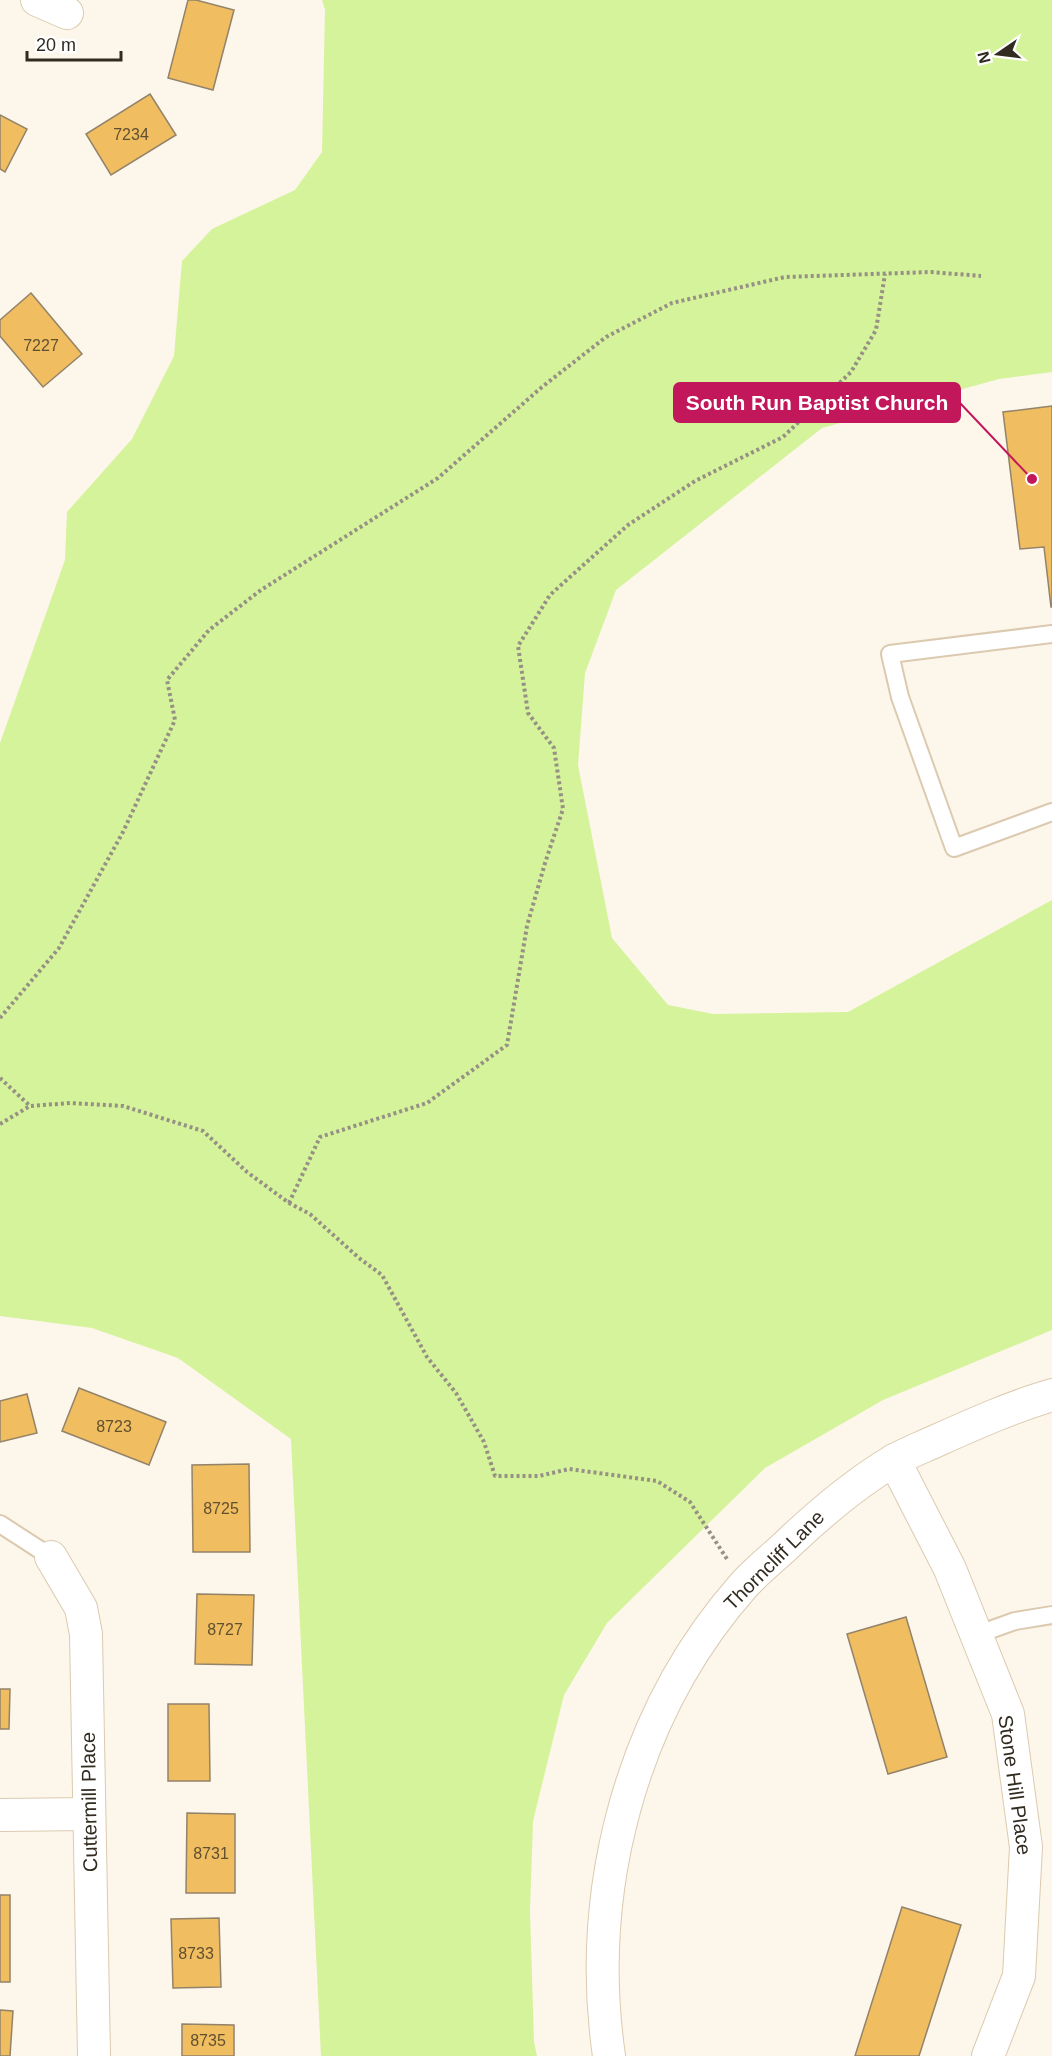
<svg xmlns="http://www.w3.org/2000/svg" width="1052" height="2056" viewBox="0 0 1052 2056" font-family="Arial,sans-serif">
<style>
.green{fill:#d5f39a}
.building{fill:#f0bd61;stroke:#938369;stroke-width:1.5}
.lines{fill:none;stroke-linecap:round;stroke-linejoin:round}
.lane-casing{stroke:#dbcaaf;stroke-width:20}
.street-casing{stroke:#dbcaaf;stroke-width:34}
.path{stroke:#969085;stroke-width:4;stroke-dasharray:3 3;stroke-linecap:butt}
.lane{stroke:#fff;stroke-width:16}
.street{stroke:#fff;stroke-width:32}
.labels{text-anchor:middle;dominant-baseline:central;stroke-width:5;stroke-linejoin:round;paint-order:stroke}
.number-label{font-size:16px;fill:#615030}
.street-label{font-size:20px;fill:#312b20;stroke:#fff}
.leader{fill:none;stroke:#c2185b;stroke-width:2}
.callout-dot{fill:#c2185b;stroke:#fff;stroke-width:2}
.callout{fill:#c2185b;stroke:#c2185b;stroke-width:2}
.callout-label{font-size:21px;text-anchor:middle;font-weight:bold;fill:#fff}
</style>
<rect width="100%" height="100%" fill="#fdf6eb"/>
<path class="green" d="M322 0H1052V372L999 379 822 428 616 590 585 673 578 765 612 938 668 1005 713 1014 848 1012 1052 900V1330L883 1400 765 1468 607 1623 564 1695 533 1821 530 1911 534 2042 537 2056H321L291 1439 178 1358 92 1328 0 1316V743L65 560 67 512 132 439 174 356 182 261 212 229 295 190 322 152 325 10Z"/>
<g class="building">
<path d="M188 0H196L234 10 213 90 168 78Z"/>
<path d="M150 94 176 135 111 175 86 134Z"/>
<path d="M0 115 27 129 5 172 0 169Z"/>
<path d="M31 293 82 354 43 387 0 336V320Z"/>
<path d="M1052 406V607H1051L1044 547 1020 549 1003 412Z"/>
<path d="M79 1388 166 1422 149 1465 62 1431Z"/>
<path d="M27 1394 37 1433 0 1442V1401Z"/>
<path d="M249 1464 250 1552H193L192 1465Z"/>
<path d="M197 1594 254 1595 252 1665 195 1664Z"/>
<path d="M906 1617 947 1757 888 1774 847 1634Z"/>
<path d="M0 1689H10L9 1729H0Z"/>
<path d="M168 1704H209L210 1781H168Z"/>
<path d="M187 1813 235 1814V1893H186Z"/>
<rect x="0" y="1895" width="10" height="87"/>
<path d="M902 1907 961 1925 919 2056H855Z"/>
<path d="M219 1918 221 1987 173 1988 171 1919Z"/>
<path d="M0 2010 13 2011 10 2056H0Z"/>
<path d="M182 2024 234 2025V2056H182Z"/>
</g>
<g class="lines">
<g class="lane-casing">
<g id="lane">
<path d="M1052 634 890 654 900 697 954 848 1052 812"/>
<path d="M0 1524 51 1557"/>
<path d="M976 1635 1015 1621 1052 1615"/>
</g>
</g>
<g class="street-casing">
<g id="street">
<path d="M37 0 67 13"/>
<path d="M894 1460 950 1569 1008 1714 1026 1847 1019 1976 988 2056"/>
<path d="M51 1557 81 1608 86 1634 94 2056"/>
<path d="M0 1815 89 1814"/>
<path d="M609 2056C585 1890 631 1713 743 1586 758 1569 777 1555 793 1539 824 1510 856 1483 893 1461 907 1453 923 1447 938 1440 976 1423 1012 1407 1052 1395"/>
</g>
</g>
<g class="path">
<path d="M0 1018 59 948 123 832 175 720 167 680 209 630 261 590 438 478 542 387 606 337 672 303 785 277 931 272 981 276"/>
<path d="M0 1078 30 1106 70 1103 123 1106 203 1131 247 1172 289 1203 310 1214 359 1258 382 1275 427 1357 456 1393 484 1442 495 1476H539L569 1469 657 1481 690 1502 727 1559"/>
<path d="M0 1124 30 1106"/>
<path d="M289 1203 320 1137 427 1103 507 1045 527 926 545 863 563 809 554 748 528 713 518 646 550 595 628 525 695 481 783 437 851 372 876 330 885 274"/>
</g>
<use href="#lane" class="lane"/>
<use href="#street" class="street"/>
</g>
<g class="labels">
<g class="number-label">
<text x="131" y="134">7234</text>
<text x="41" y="345">7227</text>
<text x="114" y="1426">8723</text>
<text x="221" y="1508">8725</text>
<text x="225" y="1629">8727</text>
<text x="211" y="1853">8731</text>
<text x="196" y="1953">8733</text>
<text x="208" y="2040">8735</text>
</g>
<g class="street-label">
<text transform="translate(774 1560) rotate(-45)">Thorncliff Lane</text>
<text transform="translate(1015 1785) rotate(82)">Stone Hill Place</text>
<text transform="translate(89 1802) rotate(-91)">Cuttermill Place</text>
</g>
</g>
<path class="leader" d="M1032 479L960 403"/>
<circle class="callout-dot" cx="1032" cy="479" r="6"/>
<rect class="callout" x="674" y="383" width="286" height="39" rx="6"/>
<g class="callout-label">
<text x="817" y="410">South Run Baptist Church</text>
</g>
<g transform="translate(998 54) rotate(256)" stroke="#ffffff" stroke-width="4.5" paint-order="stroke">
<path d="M0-4.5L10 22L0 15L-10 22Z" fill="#312b20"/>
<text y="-9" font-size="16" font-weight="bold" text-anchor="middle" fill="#312b20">N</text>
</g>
<path d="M27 51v9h94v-9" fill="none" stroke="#312b20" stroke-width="3"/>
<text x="36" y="51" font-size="18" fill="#312b20" stroke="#ffffff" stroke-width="4.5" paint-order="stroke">20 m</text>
</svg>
